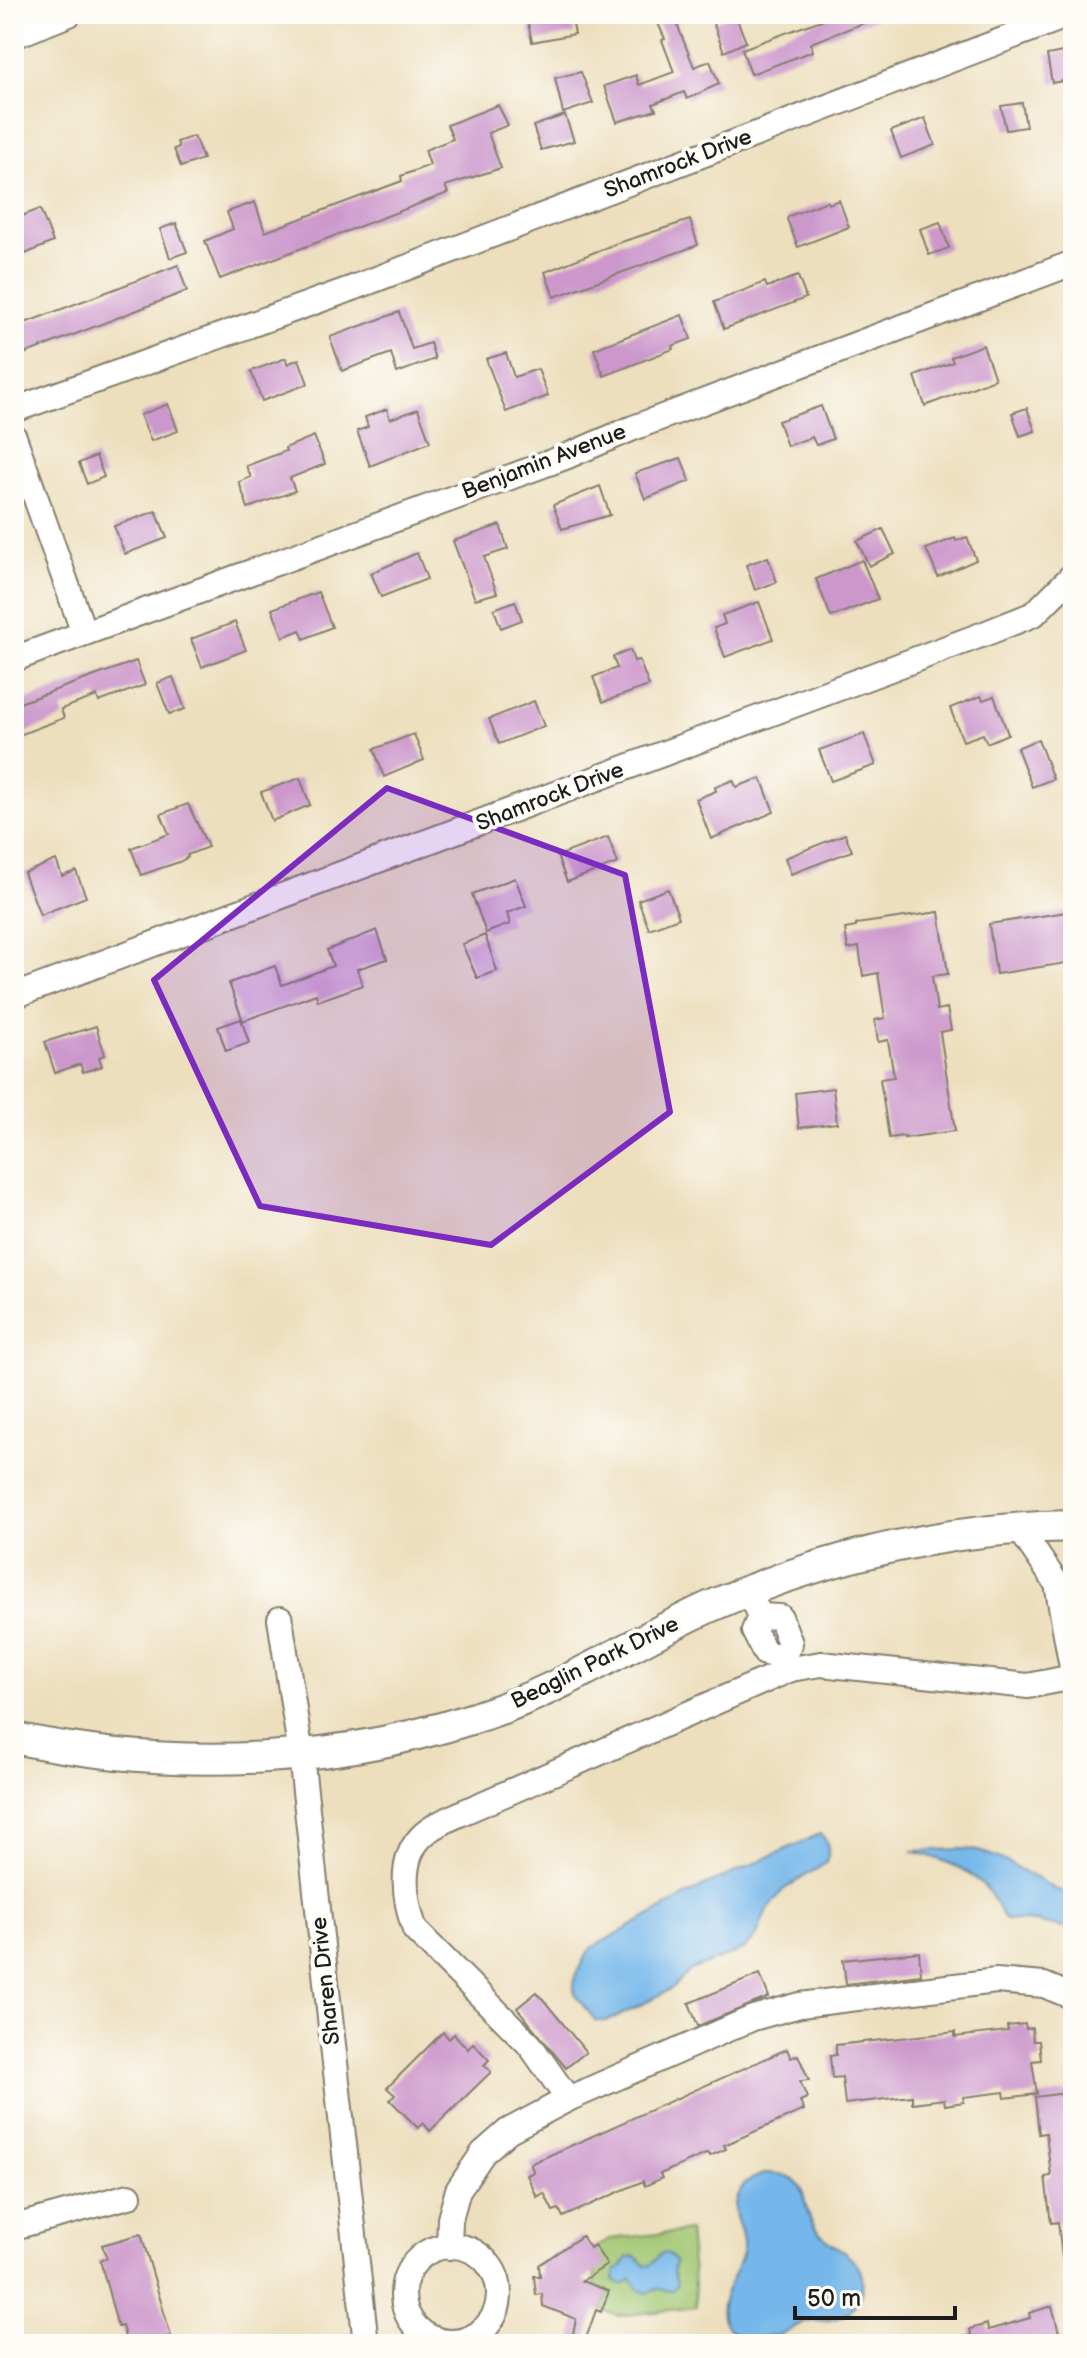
<svg xmlns="http://www.w3.org/2000/svg" width="1087" height="2358" viewBox="0 0 1087 2358" font-family="'Balsamiq Sans',sans-serif">
<style>
.green{fill:#a0c671;stroke:#5e7146;stroke-width:2}
.water{fill:#75b7ea;stroke:#486a83;stroke-width:2}
.building{fill:#cc98cc}
.lines{fill:none;stroke-linecap:round;stroke-linejoin:round}
.minor-casing{stroke:#847e6d;stroke-width:28}
.major-casing{stroke:#847e6d;stroke-width:34}
.minor{stroke:#fff;stroke-width:24}
.major{stroke:#fff;stroke-width:30}
.marked{fill:#7b2cbf;fill-opacity:0.2;stroke:#7b2cbf;stroke-width:6;stroke-linejoin:round}
.labels{text-anchor:middle;dominant-baseline:central;stroke-width:8;stroke-linejoin:round;paint-order:stroke}
.street-label{font-size:22px;fill:#1c1c1c;stroke:#fdfcf7}
</style>
<rect width="100%" height="100%" fill="#fdfcf7"/>
<filter id="ink" filterUnits="userSpaceOnUse"><feTurbulence type="fractalNoise" baseFrequency=".0125" numOctaves="2"/><feDisplacementMap in="SourceGraphic" scale="16" xChannelSelector="R" yChannelSelector="G"/><feConvolveMatrix kernelMatrix="1 2 1 2 8 2 1 2 1" color-interpolation-filters="sRGB"/></filter>
<filter id="wash" filterUnits="userSpaceOnUse"><feTurbulence type="fractalNoise" baseFrequency=".006" numOctaves="4" result="noise"/><feDisplacementMap in="SourceGraphic" scale="32" xChannelSelector="R" yChannelSelector="G"/><feGaussianBlur stdDeviation="1.8" result="paint"/><feColorMatrix in="noise" values="0 0 0 0 0 0 0 0 0 0 0 0 0 0 0 0 0 1.4 0 .05"/><feComposite in="paint" operator="in"/></filter>
<g filter="url(#wash)">
<rect width="100%" height="100%" fill="#eddfbe"/>
<path class="green" d="M689 2231 696 2307 619 2316 602 2310 609 2291 595 2286 596 2248 609 2239Z"/>
<g class="water">
<path d="M820 1834C829 1840 830 1853 826 1863L783 1890 766 1912 756 1937 745 1949 691 1970 670 1990 615 2018 607 2021H596C577 1996 565 1994 582 1963 585 1956 587 1952 593 1947L702 1887Z"/>
<path d="M964 1849C1005 1852 1035 1883 1073 1897V1930L1035 1922 1006 1920C998 1911 994 1898 986 1888 968 1867 937 1858 912 1851Z"/>
<path d="M769 2173C815 2177 797 2202 815 2228 827 2245 851 2250 860 2270 868 2289 855 2314 835 2319 825 2322 814 2320 804 2322 796 2325 791 2331 783 2334 781 2335 751 2338 747 2338 693 2323 741 2275 743 2247 744 2236 739 2227 736 2217 731 2193 746 2177 769 2173Z"/>
<path d="M662 2253 669 2254 675 2261 673 2270 677 2283C673 2293 669 2291 661 2289 656 2288 651 2292 646 2293L639 2290 631 2279 623 2285 614 2280 616 2270 621 2268 627 2257 636 2256 644 2265 650 2266Z"/>
</g>
<g id="blocks">
<g class="building">
<path d="M526 14H571L575 34 532 42Z"/>
<path d="M654 14H673L694 67 710 61 719 84 687 99 684 92 653 104 656 110 617 122 604 86 636 75 639 85 674 72 662 40 665 39Z"/>
<path d="M735 14 746 42 724 52 713 22Z"/>
<path d="M822 14 882 16 811 43 813 51 751 74 742 49 824 19Z"/>
<path d="M1073 50V79L1052 83 1047 55Z"/>
<path d="M581 72 593 103 563 113 555 78Z"/>
<path d="M1022 103 1026 127 1006 130 1001 106Z"/>
<path d="M498 105 508 125 488 133 501 168 445 186 448 193 220 279 205 241 233 229 227 212 255 202 265 232 402 181 401 176 430 165 425 150 453 139 447 125Z"/>
<path d="M565 115 574 141 541 150 533 126Z"/>
<path d="M925 118 935 145 901 158 891 131Z"/>
<path d="M194 136 203 159 181 167 174 149 179 147 177 142Z"/>
<path d="M839 200 849 227 798 247 787 219 789 216 827 201 828 204Z"/>
<path d="M40 209 53 242 14 259V219Z"/>
<path d="M690 220 698 245 554 297 545 272 615 244Z"/>
<path d="M940 222 949 248 929 255 920 229Z"/>
<path d="M176 223 187 252 170 258 160 229Z"/>
<path d="M178 265 187 291 24 354 14 327Z"/>
<path d="M798 276 806 298 724 329 714 302 765 282 767 287Z"/>
<path d="M399 312 412 349 430 343 435 359 397 373 391 353 342 371 330 337Z"/>
<path d="M682 315 691 339 672 346 673 349 604 376 594 349Z"/>
<path d="M983 345 995 379 925 406 915 376 953 362 951 357Z"/>
<path d="M506 353 514 377 538 369 548 396 506 412 486 359Z"/>
<path d="M286 358 287 364 299 359 308 384 262 401 251 371Z"/>
<path d="M168 404 178 431 151 441 140 415Z"/>
<path d="M821 406 833 439 816 445 812 437 787 446 778 421Z"/>
<path d="M1027 408 1035 431 1020 436 1012 413Z"/>
<path d="M387 409 390 419 418 409 430 442 370 466 357 431 368 427 365 417Z"/>
<path d="M314 436 325 464 290 478 295 491 248 508 239 482 251 477 246 466 286 451 285 448Z"/>
<path d="M96 456 104 477 87 484 79 463Z"/>
<path d="M681 458 690 481 645 499 635 473Z"/>
<path d="M600 486 610 515 562 529 553 505Z"/>
<path d="M156 511 167 538 125 554 114 526Z"/>
<path d="M500 525 508 549 484 557 497 593 475 599 453 541Z"/>
<path d="M883 529 895 554 869 566 857 541Z"/>
<path d="M967 537 976 560 938 577 926 549 955 538 956 541Z"/>
<path d="M417 553 427 579 381 597 371 573Z"/>
<path d="M768 557 777 582 755 590 746 565Z"/>
<path d="M862 560 878 599 831 617 816 579Z"/>
<path d="M318 592 332 627 304 639 300 630 283 637 272 609Z"/>
<path d="M515 601 522 620 501 628 494 609Z"/>
<path d="M759 602 773 639 725 657 714 628 725 624 722 615Z"/>
<path d="M235 622 246 650 202 667 191 639Z"/>
<path d="M630 650 634 661 639 660 649 686 603 702 593 677 617 668 613 657Z"/>
<path d="M136 661 145 685 99 702 97 696 61 709 64 718 14 737V705Z"/>
<path d="M173 677 185 709 169 714 157 683Z"/>
<path d="M981 696 983 700 994 696 1008 734 987 743 983 734 963 741 950 708Z"/>
<path d="M534 701 544 726 499 744 489 719Z"/>
<path d="M414 734 424 760 384 777 374 749Z"/>
<path d="M864 734 876 765 831 781 819 750Z"/>
<path d="M1038 739 1053 779 1032 787 1017 748Z"/>
<path d="M300 778 310 805 272 821 261 792Z"/>
<path d="M761 778 774 812 711 839 696 799 716 791 715 787 733 780 736 787Z"/>
<path d="M188 804 208 847 187 855 188 857 179 862 141 875 131 848 169 834 161 814Z"/>
<path d="M845 834 852 851 791 874 785 858Z"/>
<path d="M608 837 618 863 567 882 557 856Z"/>
<path d="M56 860 62 876 76 871 86 897 40 915 24 873Z"/>
<path d="M515 878 526 906 507 913 510 924 486 933 472 894Z"/>
<path d="M668 889 679 918 649 929 638 900Z"/>
<path d="M1073 911V962L996 974 989 924Z"/>
<path d="M939 912 948 974 932 976 937 1010 947 1008 951 1030 940 1032 955 1131 904 1138V1136L889 1138 880 1079 894 1077 888 1040 878 1042 875 1020 885 1018 878 973 863 976 859 947 848 949 845 929 856 927V924Z"/>
<path d="M377 930 387 959 357 969 363 985 318 1001 316 994 243 1021 229 983 275 966 282 985 333 966 327 950Z"/>
<path d="M485 935 497 971 477 978 462 944Z"/>
<path d="M241 1019 249 1043 226 1051 218 1027Z"/>
<path d="M96 1026 105 1055 99 1057 102 1066 83 1072 80 1064 55 1073 45 1042Z"/>
<path d="M833 1088 837 1123 799 1128 795 1093Z"/>
<path d="M919 1952 921 1975 846 1984 843 1960Z"/>
<path d="M760 1974 769 1997 698 2026 689 2003Z"/>
<path d="M537 1992 586 2052 566 2068 517 2008Z"/>
<path d="M1025 2024 1026 2029 1032 2028 1033 2041H1039L1041 2060 1032 2061 1037 2094 1005 2098 1004 2092 963 2097 964 2102 945 2105 944 2099 912 2103V2096L845 2104 842 2077 832 2078 830 2056 836 2055V2045L955 2032V2037L1008 2031 1007 2026Z"/>
<path d="M443 2032 449 2039 454 2034 468 2049 473 2043 489 2060 484 2065 491 2072 430 2131 423 2123 418 2128 390 2100 395 2095 387 2088Z"/>
<path d="M787 2049 791 2058 798 2055 809 2080 800 2081 807 2098 800 2101 804 2110 724 2145 726 2149 710 2156 708 2153 660 2174 662 2178 645 2186 643 2181 563 2217 559 2209 553 2211 544 2193 537 2197 527 2175 534 2172 530 2164Z"/>
<path d="M1073 2092V2256L1062 2257 1058 2222 1051 2223 1045 2177 1051 2176 1046 2133 1039 2134 1035 2097Z"/>
<path d="M141 2234 171 2336 164 2338 166 2344H127L122 2326 118 2327 100 2260 107 2258 102 2245Z"/>
<path d="M582 2236 590 2248 594 2245 607 2265 582 2281 609 2291 601 2312 596 2310 584 2344H571L576 2319 543 2306 542 2294 536 2295 534 2276H540L539 2265Z"/>
<path d="M1052 2306 1062 2344H957L956 2339 971 2335 970 2329 987 2324 988 2330 1030 2318 1029 2313Z"/>
</g>
</g>
</g>
<g filter="url(#ink)">
<use href="#blocks" fill-opacity="0" stroke="#847e6d" stroke-width="2"/>
<g class="lines">
<g class="minor-casing">
<g id="minor">
<path d="M14 36 69 14"/>
<path d="M14 410 353 288 1071 14"/>
<path d="M14 437 84 633"/>
<path d="M14 659 565 457 633 428 1073 263"/>
<path d="M14 996 989 632 1034 614 1073 575"/>
<path d="M1019 1528 1057 1584 1073 1673"/>
<path d="M748 1591 760 1616 754 1631 765 1653 783 1657 791 1669"/>
<path d="M760 1616 780 1617 790 1643 783 1657"/>
<path d="M280 1619 301 1755 366 2344"/>
<path d="M568 2099 530 2045 415 1930C405 1901 398 1861 421 1837 433 1825 451 1818 466 1811L791 1669 821 1664 1028 1686 1073 1677"/>
<path d="M14 2227 129 2196"/>
<circle cx="451" cy="2294" r="48"/>
<path d="M449 2247 450 2219 458 2190 483 2153 508 2131 568 2099 753 2018 800 2005 996 1981 1044 1985 1073 1997"/>
</g>
</g>
<g class="major-casing">
<path id="major" d="M14 1738C177 1772 345 1766 503 1708 575 1681 639 1639 709 1607 825 1556 947 1528 1073 1526"/>
</g>
<use href="#minor" class="minor"/>
<use href="#major" class="major"/>
</g>
</g>
<path class="marked" d="M387 788 625 875 670 1112 491 1245 260 1206 154 980Z"/>
<g class="labels">
<g class="street-label">
<text transform="translate(678 164) rotate(-21)">Shamrock Drive</text>
<text transform="translate(544 462) rotate(-21)">Benjamin Avenue</text>
<text transform="translate(550 797) rotate(-21)">Shamrock Drive</text>
<text transform="translate(595 1663) rotate(-26)">Beaglin Park Drive</text>
<text transform="translate(326 1981) rotate(-96)">Sharen Drive</text>
</g>
</g>
<rect width="1087" height="2358" fill="none" stroke="#fdfcf7" stroke-width="48"/>
<path d="M795 2306v12h160v-12" fill="none" stroke="#1c1c1c" stroke-width="4"/>
<text x="807" y="2306" font-size="24" fill="#1c1c1c" stroke="#fdfcf7" stroke-width="6" paint-order="stroke">50 m</text>
</svg>
